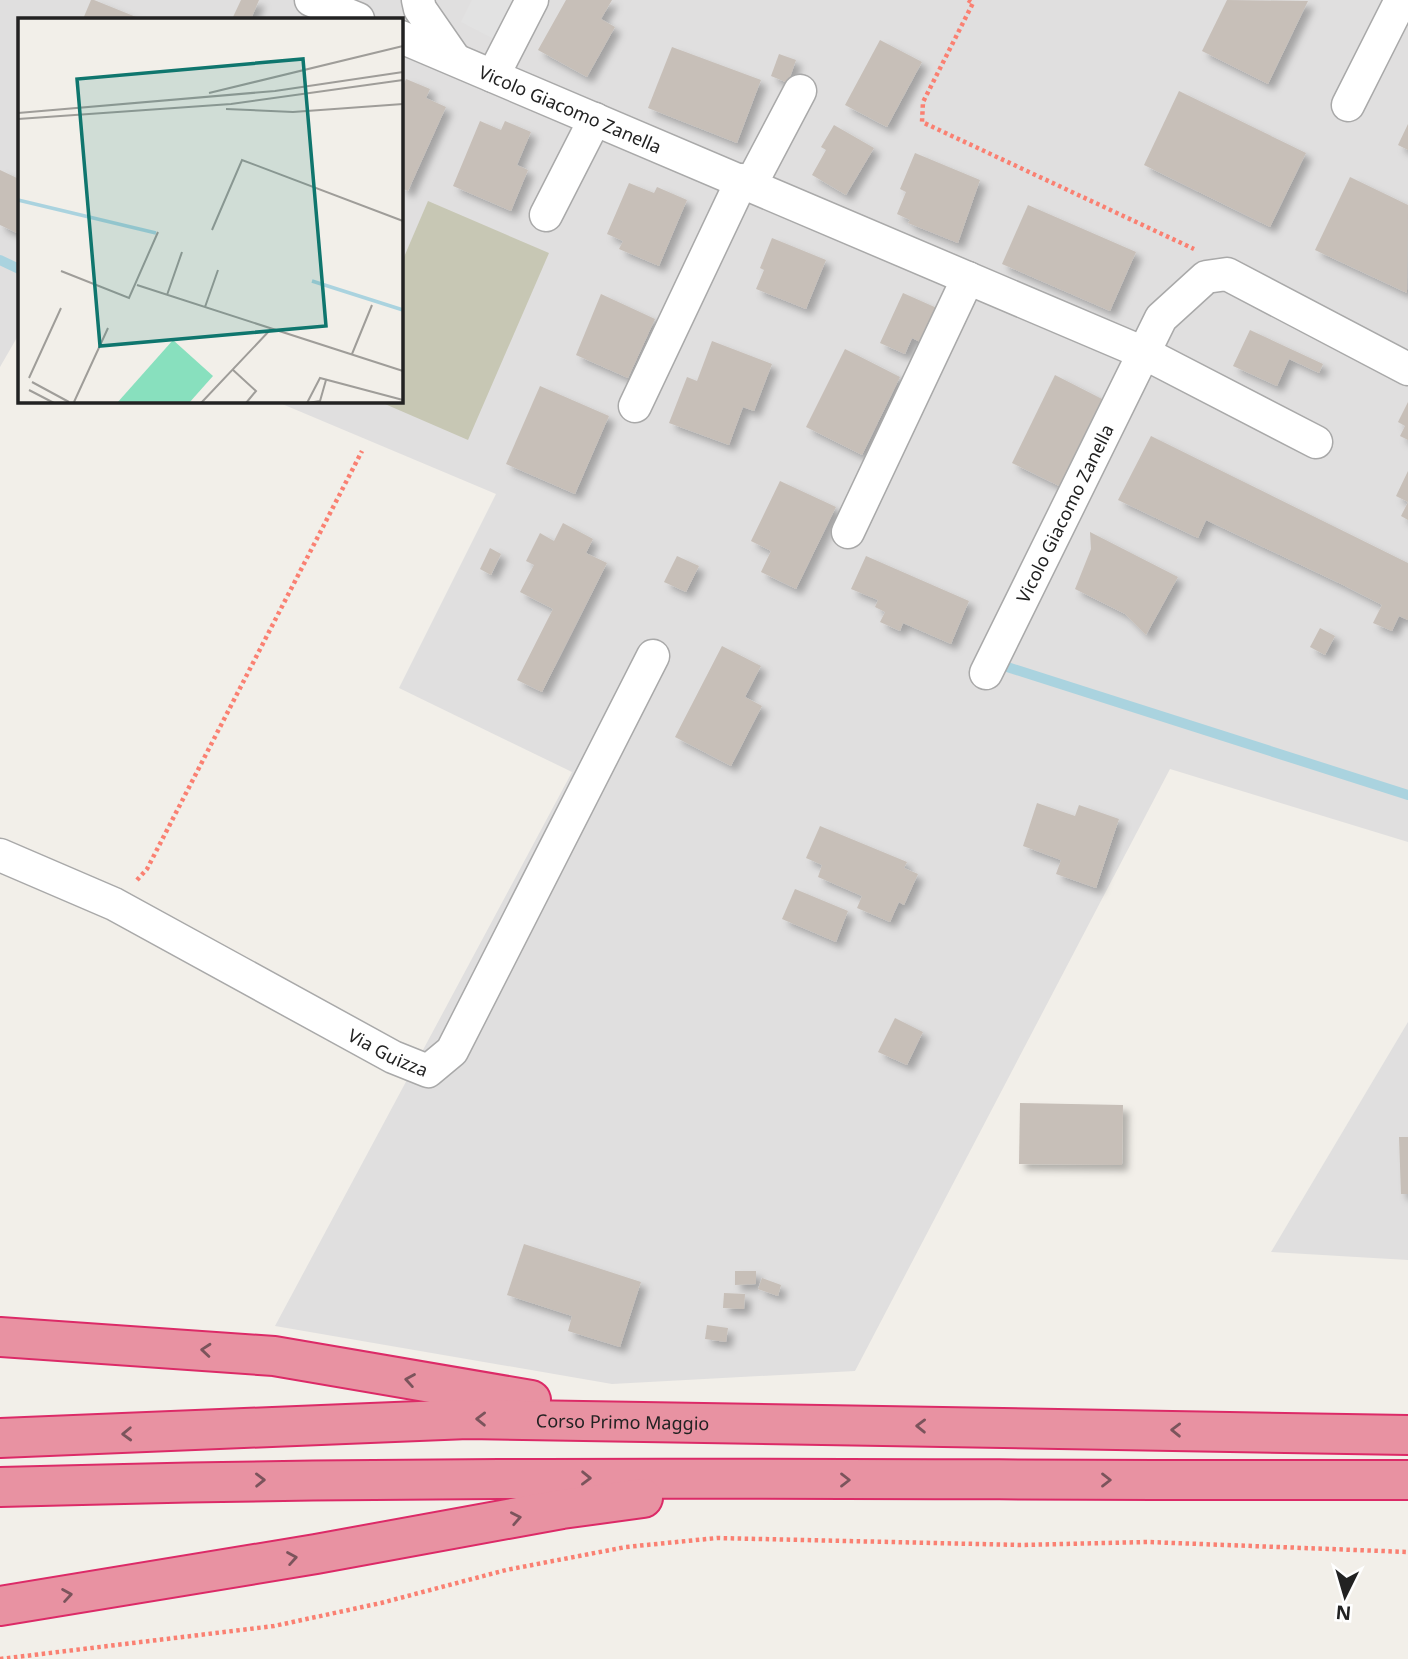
<svg xmlns="http://www.w3.org/2000/svg" width="1408" height="1659" viewBox="0 0 1408 1659" font-family="'Noto Sans',sans-serif">
<style>
.residential{fill:#e0dfdf}
.construction{fill:#c7c7b4}
.parking{fill:#e2e2e2}
.lines{fill:none;stroke-linecap:round;stroke-linejoin:round}
.stream{stroke:#aad3df;stroke-width:10}
.building{fill:#c7bfb8;filter:url(#shadow)}
.minor-casing{stroke:#a9a9a9;stroke-width:35}
.highway-casing{stroke:#dc2a67;stroke-width:42}
.path{stroke:#fa8072;stroke-width:4.5;stroke-dasharray:3.5 3.5;stroke-linecap:butt}
.minor{stroke:#fff;stroke-width:32}
.highway{stroke:#e892a2;stroke-width:38}
.oneway{stroke:#7b545c}
.labels{text-anchor:middle;dominant-baseline:central;stroke-width:6;stroke-linejoin:round;paint-order:stroke}
.street-label{font-size:18px;fill:#222;stroke:#fff}
.inset-river{fill:none;stroke:#aad3df;stroke-width:3.5}
.inset-road{fill:none;stroke:#9f9d99;stroke-width:2}
.view{fill:#0f766e;fill-opacity:0.15;stroke:#0f766e;stroke-width:3.5}
.inset-edge{fill:none;stroke:#222;stroke-width:3.5}
</style>
<defs>
<filter id="shadow"><feDropShadow dx="6" dy="6" stdDeviation="3.5" flood-color="#0004"/></filter>
</defs>
<rect width="100%" height="100%" fill="#f2efe9"/>
<g class="residential">
<path d="M0 0H1408V842L1170 769 855 1371 612 1384 275 1326 572 772 399 688 496 494 275 401H401V19H19V334L0 367Z"/>
<path d="M1408 1022V1260L1271 1252Z"/>
</g>
<path class="construction" d="M428 201 549 253 468 440 378 401H401V264Z"/>
<path class="parking" d="M472 0H532L508 46 461 22Z"/>
<g class="lines">
<g class="stream">
<path d="M0 260 19 269"/>
<path d="M1004 666 1408 795"/>
</g>
</g>
<g class="building">
<path d="M91 0H94L141 19H83Z"/>
<path d="M241 0H259L251 19 233 17Z"/>
<path d="M566 0H612L601 19 615 27 587 77 538 50Z"/>
<path d="M1227 0 1308 1 1268 84 1202 51Z"/>
<path d="M880 40 922 62 887 127 845 105Z"/>
<path d="M672 47 761 80 737 143 648 108Z"/>
<path d="M779 54 796 60 788 83 771 76Z"/>
<path d="M406 79 430 89 426 98 446 107 408 191 401 188V90Z"/>
<path d="M1179 91 1306 153 1270 227 1144 165Z"/>
<path d="M480 121 501 130 505 121 531 132 517 165 528 170 511 211 453 186Z"/>
<path d="M1408 124V150L1398 145Z"/>
<path d="M834 125 874 148 846 195 812 175 826 150 821 147Z"/>
<path d="M915 153 980 180 958 243 908 223 910 220 897 214 906 192 900 189Z"/>
<path d="M0 170 19 179V234L0 225Z"/>
<path d="M1350 177 1408 205 1407 293 1315 250Z"/>
<path d="M629 183 654 193 657 187 687 200 659 266 619 249 623 241 607 234Z"/>
<path d="M1028 205 1136 252 1110 311 1002 264Z"/>
<path d="M772 238 826 260 806 309 756 289 764 270 760 268Z"/>
<path d="M903 293 939 309 924 344 912 338 905 354 880 343Z"/>
<path d="M601 294 655 319 628 378 576 355Z"/>
<path d="M1250 330 1323 364 1319 373 1289 359 1277 386 1233 366Z"/>
<path d="M712 341 772 364 754 411 743 407 729 445 669 423 687 377 697 381Z"/>
<path d="M845 349 900 377 862 455 806 427Z"/>
<path d="M1055 375 1102 399 1059 486 1012 463Z"/>
<path d="M540 386 609 416 575 494 506 464Z"/>
<path d="M1408 402V440L1400 436 1405 426 1398 422Z"/>
<path d="M1151 436 1408 563V620L1399 616 1392 631 1373 623 1382 605 1341 584 1206 520 1198 538 1118 500Z"/>
<path d="M1408 471V520L1401 516 1408 502 1396 496Z"/>
<path d="M780 481 836 507 796 589 761 572 771 551 751 541Z"/>
<path d="M563 523 593 539 586 553 607 563 542 692 517 680 553 609 520 592 534 565 526 561 540 533 554 541Z"/>
<path d="M1090 532 1178 577 1146 635 1125 614 1075 589 1091 549Z"/>
<path d="M490 548 501 554 491 575 480 569Z"/>
<path d="M677 556 699 566 686 592 664 582Z"/>
<path d="M866 556 969 601 951 644 903 623 900 631 880 622 885 612 875 607 878 600 851 589Z"/>
<path d="M1320 628 1335 636 1325 655 1310 647Z"/>
<path d="M722 646 761 666 745 697 762 706 731 766 675 737Z"/>
<path d="M1037 803 1075 816 1079 805 1119 819 1096 888 1056 874 1061 860 1023 846Z"/>
<path d="M820 826 907 862 904 868 918 874 904 905 899 902 890 922 857 908 862 896 818 877 822 865 806 858Z"/>
<path d="M795 889 848 911 836 942 782 919Z"/>
<path d="M895 1018 923 1032 907 1065 878 1052Z"/>
<path d="M1020 1103 1123 1105 1122 1165 1019 1164Z"/>
<path d="M1399 1137H1408V1194H1401Z"/>
<path d="M524 1244 641 1282 620 1347 568 1331 572 1316 507 1295Z"/>
<path d="M735 1271H756V1284L735 1285Z"/>
<path d="M762 1278 781 1285 778 1296 758 1289Z"/>
<path d="M724 1293 745 1294 744 1309 723 1308Z"/>
<path d="M707 1325 728 1328 726 1342 705 1339Z"/>
</g>
<g class="lines">
<g class="minor-casing">
<g id="minor">
<path d="M311 0 358 19"/>
<path d="M418 0 420 9 454 58"/>
<path id="s1" d="M401 37 1144 353 1316 442"/>
<path d="M493 76 532 0"/>
<path d="M1348 105 1401 0"/>
<path d="M751 184 800 91"/>
<path d="M546 215 595 119"/>
<path d="M635 406 742 180"/>
<path d="M848 532 968 278"/>
<path id="s2" d="M986 673 1161 318 1206 277 1227 274 1408 369"/>
<path id="s3" d="M0 855 114 904 393 1057 428 1071 452 1051 653 656"/>
</g>
</g>
<g class="highway-casing">
<g id="highway">
<path d="M0 1337 274 1356 531 1400"/>
<path id="s4" d="M0 1438 468 1419 1408 1435"/>
<path d="M0 1487C469 1473 939 1481 1408 1480"/>
<path d="M0 1606 316 1554 562 1509 643 1498"/>
</g>
</g>
<g class="path">
<path d="M968 0 973 3 923 102 922 122 1194 249"/>
<path d="M137 880 147 869 362 451"/>
<path d="M0 1659 274 1626 381 1603 506 1570 626 1547 717 1538 1021 1545 1148 1542 1408 1552"/>
</g>
<use href="#minor" class="minor"/>
<use href="#highway" class="highway"/>
</g>
<defs><path id="oneway-chevron" d="M-2-3.5L2.5 0L-2 3.5" fill="none" stroke-width="1.6" stroke-linecap="round" stroke-linejoin="round" transform="scale(1.75)"/></defs>
<g class="oneway">
<use href="#oneway-chevron" transform="translate(206 1350) rotate(-175)"/>
<use href="#oneway-chevron" transform="translate(410 1380) rotate(-170)"/>
<use href="#oneway-chevron" transform="translate(481 1419) rotate(-179)"/>
<use href="#oneway-chevron" transform="translate(921 1426) rotate(-179)"/>
<use href="#oneway-chevron" transform="translate(1176 1430) rotate(-179)"/>
<use href="#oneway-chevron" transform="translate(127 1434) rotate(178)"/>
<use href="#oneway-chevron" transform="translate(586 1478) rotate(1)"/>
<use href="#oneway-chevron" transform="translate(260 1480) rotate(-1)"/>
<use href="#oneway-chevron" transform="translate(845 1480)"/>
<use href="#oneway-chevron" transform="translate(1106 1480)"/>
<use href="#oneway-chevron" transform="translate(516 1518) rotate(-11)"/>
<use href="#oneway-chevron" transform="translate(292 1558) rotate(-10)"/>
<use href="#oneway-chevron" transform="translate(67 1595) rotate(-9)"/>
</g>
<g class="labels">
<g class="street-label">
<text stroke="none"><textPath href="#s1" startOffset="184">Vicolo Giacomo Zanella</textPath></text>
<text stroke="none"><textPath href="#s2" startOffset="178">Vicolo Giacomo Zanella</textPath></text>
<text stroke="none"><textPath href="#s3" startOffset="436">Via Guizza</textPath></text>
<text stroke="none"><textPath href="#s4" startOffset="623">Corso Primo Maggio</textPath></text>
</g>
</g>
<g transform="translate(18 18)">
<rect width="385" height="385" fill="#f2efe9"/>
<path d="M155 322 195 358 171 385H99Z" fill="#88e0be"/>
<path class="inset-river" d="M0 182 138 215M294 263 385 292"/>
<path class="inset-road" d="M191 75 385 28M208 91 275 94 385 86M0 95 257 73 385 54M0 101 213 86 385 62M194 212 224 142 385 203M43 253 111 280 140 214M119 267 385 353M149 277 164 234M187 289 200 252M334 336 354 287M214 351 238 373 228 385M11 360 43 290M14 364 51 384M11 372 36 385M56 384 90 310M183 385 253 311M289 385 302 360 385 382M290 385 302 383 308 362"/>
<path class="view" d="M285 41 308 308 82 328 59 61Z"/>
<rect width="385" height="385" class="inset-edge"/>
</g>
<g transform="translate(1345 1596) rotate(185)" stroke="#ffffff" stroke-width="5" paint-order="stroke">
<path d="M0-5L12 26L0 18L-12 26Z" fill="#222222"/>
<text y="-10" font-size="19" font-weight="bold" text-anchor="middle" fill="#222222">N</text>
</g>
</svg>
